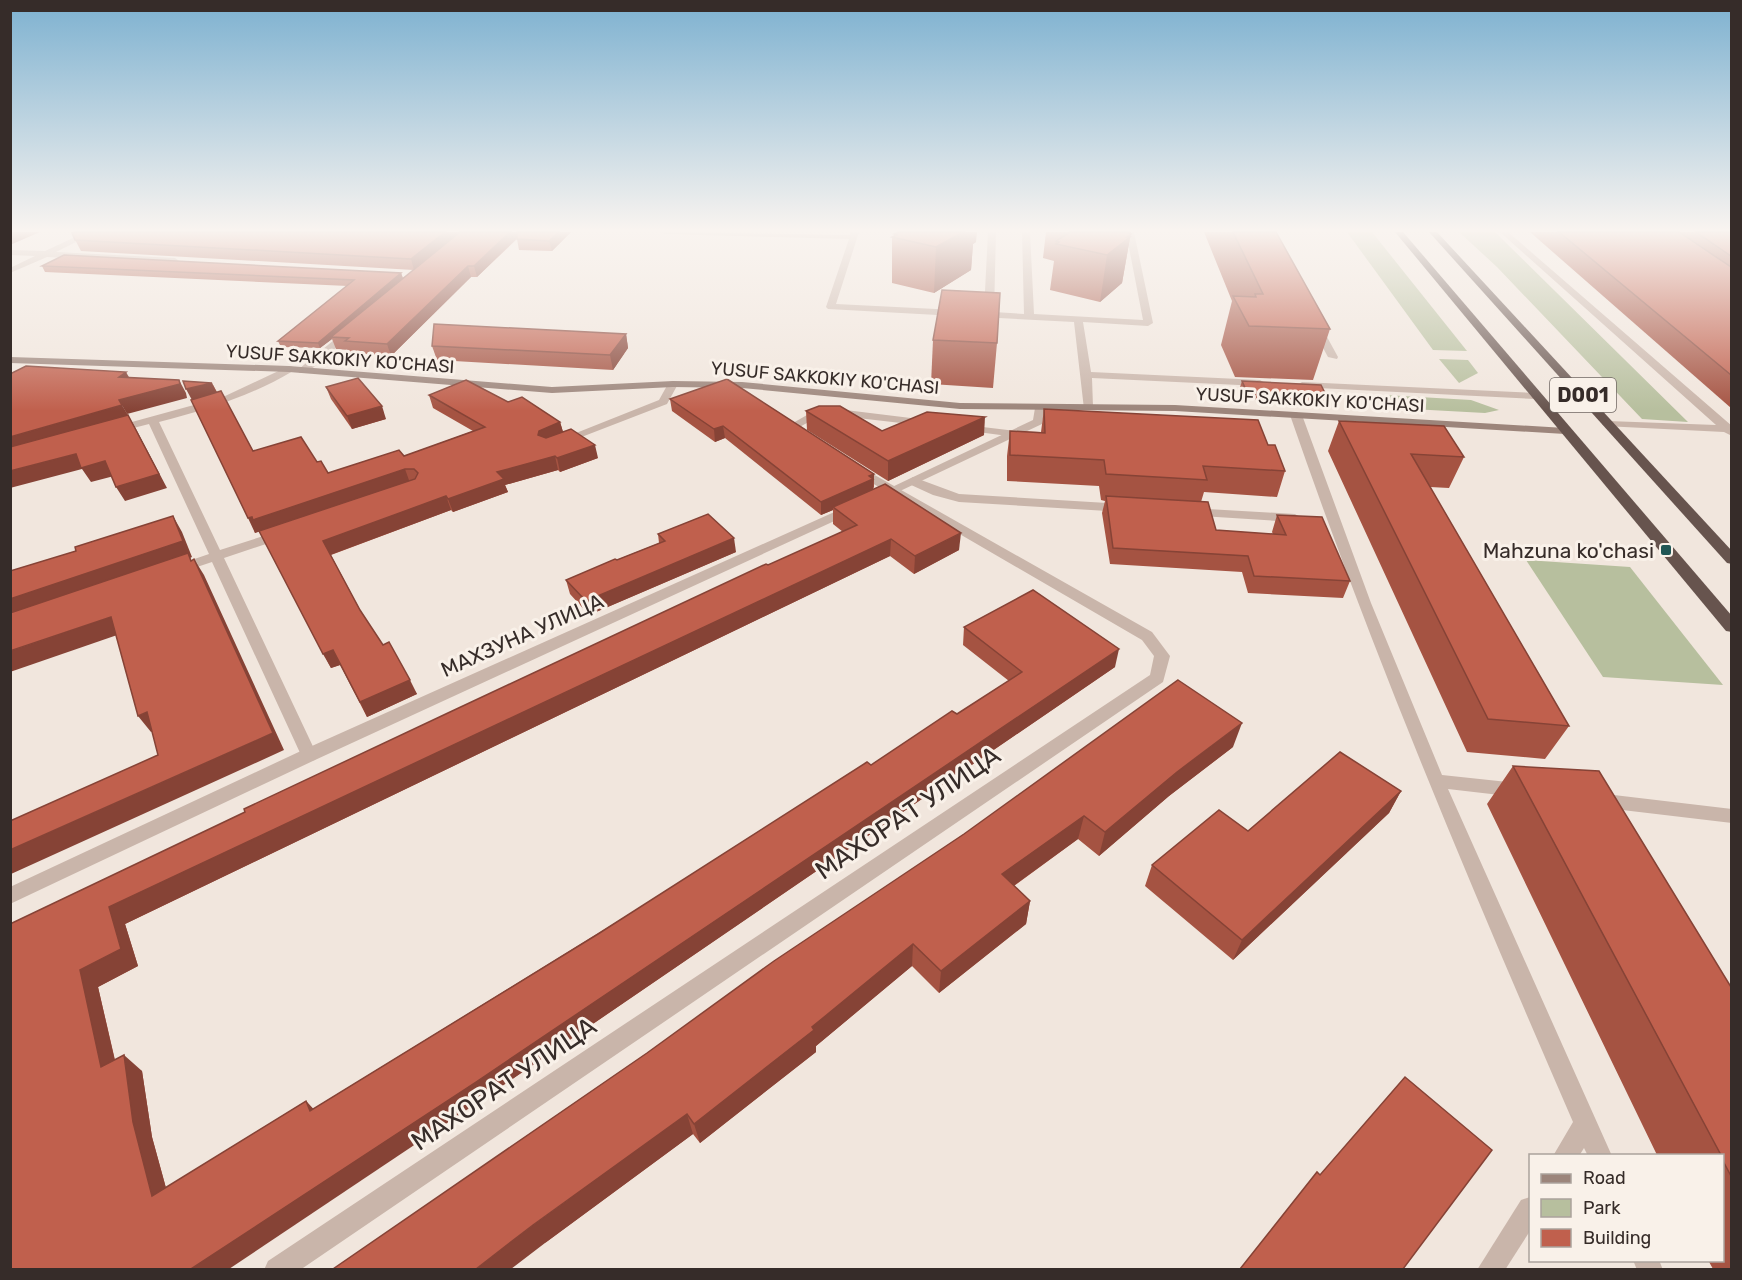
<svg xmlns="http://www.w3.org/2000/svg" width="1742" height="1280" viewBox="0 0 1742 1280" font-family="Rubik,sans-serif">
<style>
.green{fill:#b7bf9e}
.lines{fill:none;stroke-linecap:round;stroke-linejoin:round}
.service{fill:#c9b5aa;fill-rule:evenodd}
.minor{fill:#c9b5aa;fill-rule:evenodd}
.tertiary{fill:#c9b5aa;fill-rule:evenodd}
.secondary{fill:#9c857b;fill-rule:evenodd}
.trunk{fill:#67544e;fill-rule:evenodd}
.wall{fill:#a55342}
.shaded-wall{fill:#864336}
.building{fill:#c0604d;stroke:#864336;stroke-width:1.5}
.poi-dot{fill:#205655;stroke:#f9f1e9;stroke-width:2}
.labels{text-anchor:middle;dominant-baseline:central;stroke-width:6;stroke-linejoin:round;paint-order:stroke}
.far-street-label{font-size:18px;fill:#362c29;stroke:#f9f1e9}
.shield{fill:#f9f1e9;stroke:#706763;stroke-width:1.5}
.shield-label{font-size:20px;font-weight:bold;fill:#362c29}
.poi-label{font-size:21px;fill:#362c29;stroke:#f9f1e9;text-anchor:end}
.street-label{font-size:21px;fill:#362c29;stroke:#f9f1e9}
.near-street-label{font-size:26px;fill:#362c29;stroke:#f9f1e9}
</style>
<rect width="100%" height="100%" fill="#f1e6dd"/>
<g class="green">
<path d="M1347 232H1372L1467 351 1433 350Z"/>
<path d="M1459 232H1495L1688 422 1642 419 1497 267Z"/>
<path d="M1439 359 1468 360 1478 373 1459 383Z"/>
<path d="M1385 395 1471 400 1499 410 1485 413 1393 408Z"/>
<path d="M1526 560 1630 567 1723 685 1603 677Z"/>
</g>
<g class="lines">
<g class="service">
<path d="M1316 323 1321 326 1338 357 1337 359 1328 357 1311 326Z"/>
<path d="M821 407 927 420 933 423 927 426 823 414 796 429H788L786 427Z"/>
<path d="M966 425 1016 431 1022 434 1016 437 962 430V426Z"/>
</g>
<g class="minor">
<path d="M86 232H96L56 252 175 258 179 261 175 264 47 257 10 273V268L35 256 10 255V250L45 251Z"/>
<path d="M661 232 850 235 851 232H859L836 304 956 310 961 313 956 316 828 309 826 307 849 239 665 234Z"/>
<path d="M988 232H996L994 312 1024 314 1022 232H1030L1034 314 1143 320 1126 232H1134L1153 323 1148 326 1083 322 1091 372 1260 380 1265 383 1260 386 1092 378 1093 407 1092 409H1084L1074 322 980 317 975 314 984 311Z"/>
<path d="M1500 232H1508L1732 426V436L1724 432 1604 426 1602 424 1608 421 1716 425Z"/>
<path d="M346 330 354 332 307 373H299V369Z"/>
<path d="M289 366 293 367V371C251 396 206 410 159 422L220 550 282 530 289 534 287 537 224 558 317 755 315 760 309 761 303 760 301 755 212 562 179 573 172 569 174 566 209 554 149 424 114 433 108 430 110 428 223 397Z"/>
<path d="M673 381 678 384 667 404 566 443H558L556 441 659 400 669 382Z"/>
<path d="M1302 382 1536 393 1541 396 1536 399 1298 387 1297 385Z"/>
<path d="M1296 412 1302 415 1371 603 1442 775 1517 783 1523 785 1526 790 1523 795 1517 797 1448 789 1612 1156H1588L1584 1148 1579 1156H1553L1573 1122C1472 889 1373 656 1290 415Z"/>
<path d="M857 465 1152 632 1170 656 1163 682 300 1270H264L268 1261 1150 675 1154 656 1142 640 853 472V466Z"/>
<path d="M913 477 959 494 1124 504 1130 508 1124 512 959 502 933 495 909 484 907 481Z"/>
<path d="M1190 508 1295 514 1301 518 1295 522 1185 515 1184 512Z"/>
<path d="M1597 793 1732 809V823L1597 807 1591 805 1588 800 1591 795Z"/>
<path d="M1530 1197V1231L1505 1270H1477L1521 1200Z"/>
<path d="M1633 1260H1659L1663 1270H1637Z"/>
</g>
<g class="tertiary">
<path d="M1040 405 1045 408 1042 424 881 500H873L871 497 1033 420 1035 408Z"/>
<path d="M850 505 856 509 854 512 315 760 10 904V887L303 750Z"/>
</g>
<path class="secondary" d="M10 357 289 366 552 387 673 381 742 382 960 403 1175 405 1565 428 1571 431 1565 434 1175 411 960 409 742 388 673 387 552 393 289 372 10 363Z"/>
<g class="trunk">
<path d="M1395 232H1403L1732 616V632L1726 631Z"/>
<path d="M1429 232H1437L1732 551V564L1727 563Z"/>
</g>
</g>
<g class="wall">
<path d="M71 232H571L552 251 519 250 517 239 477 277H471L391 356 350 353 349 350 336 349 332 339 320 348 281 347 278 341 348 286 45 272 42 266 401 273 403 278 414 270 81 251Z"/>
<path d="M1046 232H1131L1122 283 1100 302 1050 290 1054 261 1043 258Z"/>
<path d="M1204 232H1276L1330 329 1313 380 1235 377 1221 345 1232 301Z"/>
<path d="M1530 232H1731V408Z"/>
<path d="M894 234 976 242 973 244 971 270 934 293 892 283V237L894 236Z"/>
<path d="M626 334 628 348 613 370 437 360 432 346Z"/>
<path d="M933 340 997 343 993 388 931 384Z"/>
<path d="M1242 381 1326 395 1323 401 1245 399 1240 387Z"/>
<path d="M212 383 217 392 253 451 317 462 328 473 404 456 473 431 433 408 429 395 508 402 560 422 563 432 598 458 560 472 558 470 505 485 508 492 453 512 451 510 331 555 360 610 383 645 417 694 367 717 340 665 331 668 259 531 255 533Z"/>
<path d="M326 387 386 419 352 429 331 399Z"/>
<path d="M670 399 874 474V487L873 489 959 550 914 574 890 556 125 924 138 966 98 987 115 1060 142 1071 152 1137 166 1188 306 1101 313 1109 871 765 957 714 1009 681 963 645 964 627 1115 667 486 1097 10 1269V924L768 565 843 532 833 524V510L821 515 725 438 715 442 672 411Z"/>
<path d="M1044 409 1268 445 1285 471 1277 497 1204 492 1201 502 1216 530 1273 534 1272 532 1277 515 1350 581 1343 598 1248 593 1242 572 1110 564 1102 513 1105 501 1101 500 1099 486 1007 481V456L1010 431 1041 432Z"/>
<path d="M806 411 882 431 984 435 888 481 807 430Z"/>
<path d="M1339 421 1464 457 1449 488 1430 487 1569 726 1545 759 1467 752 1328 451Z"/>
<path d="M658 534 736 552 589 615 570 594 566 580 659 543Z"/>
<path d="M1233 747 1169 796 1099 856 1078 839 1014 886 1030 901 1026 924 939 993 912 966 816 1046V1052L700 1143 693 1134 545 1243 647 1053 964 834Z"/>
<path d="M1513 766 1731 987V1269H1713L1708 1260H1722V1155H1657L1487 804Z"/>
<path d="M1401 791 1389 813 1233 960 1145 886 1152 865 1248 831Z"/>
<path d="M1317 1172 1403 1269H1240Z"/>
</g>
<g class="shaded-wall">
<path d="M10 232H40L10 245Z"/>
<path d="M445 232H461L414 270 411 259Z"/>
<path d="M510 232H518L519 236 477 277 474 266Z"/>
<path d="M559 232H571L552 251 549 241Z"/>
<path d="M944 232H977L976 242 973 244 971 270 934 293 936 247Z"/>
<path d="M1131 232 1122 283 1100 302 1107 255 1128 233Z"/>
<path d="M468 266 471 277 391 356 387 344Z"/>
<path d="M401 273 403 279 331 337 332 339 320 348 318 343Z"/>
<path d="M626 334 628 348 613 370 610 355Z"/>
<path d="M126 372 134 386 119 377Z"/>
<path d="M179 380 186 393 187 398 127 414 119 400Z"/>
<path d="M212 383 218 395 193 402 186 389Z"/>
<path d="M122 405 136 429 167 488 125 501 116 487 130 419 10 454V437Z"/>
<path d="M382 406 386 419 352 429 347 416Z"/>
<path d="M985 417 984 435 888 481V461Z"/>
<path d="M560 422 564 435 542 444 538 435 539 431Z"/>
<path d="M723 426 725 438 715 442 714 429Z"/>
<path d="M595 445 598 458 560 472 557 458Z"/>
<path d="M76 454 105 461 114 476 91 482 82 469 10 488V471Z"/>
<path d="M555 456 558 470 505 485 508 492 453 512 448 499 497 472Z"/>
<path d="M405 469 410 483 255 533 248 518Z"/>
<path d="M874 474 873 492 833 507V510L821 515V502Z"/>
<path d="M446 496 451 510 330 555 323 541Z"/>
<path d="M173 516 182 532 192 557 190 558 197 570 10 619V599Z"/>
<path d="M961 533 959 550 914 574 915 556Z"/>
<path d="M734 538 736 552 589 615 586 601Z"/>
<path d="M891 539 890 556 125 924 138 966 98 987 120 1083 101 1067 80 970 109 907Z"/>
<path d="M194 559 204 575 284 750 11 874 10 873V850L273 733Z"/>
<path d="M111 617 123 633 10 672V651Z"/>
<path d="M1119 649 1115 667 486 1097 229 1269H191Z"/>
<path d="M333 650 340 665 331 668 323 654Z"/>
<path d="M410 680 417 694 367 717 360 702Z"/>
<path d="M147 712 159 729 151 732 138 716Z"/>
<path d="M1242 723 1233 747 1169 796 1099 856 1105 832 1177 772Z"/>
<path d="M1401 791 1389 813 1233 960 1242 940Z"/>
<path d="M1084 816 1078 839 998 897 1002 874Z"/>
<path d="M1030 901 1026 924 939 993 941 971Z"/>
<path d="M913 944 912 966 816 1046V1052L700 1143 694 1124Z"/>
<path d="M124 1055 142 1071 152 1137 172 1210 152 1196 133 1122Z"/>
<path d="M306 1101 321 1117 310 1111Z"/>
<path d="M687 1114 693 1134 545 1243 511 1269H476L533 1225Z"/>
</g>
<g class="building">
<path d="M75 232H445L411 259 75 240 72 233Z"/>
<path d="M460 232H510L474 266H468L387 344 345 341 349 338 331 337Z"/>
<path d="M517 232H559L549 241 517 239Z"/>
<path d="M899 232H963L936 247 892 237 897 235 894 234Z"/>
<path d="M1070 232H1130L1128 233 1131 234 1127 237H1130L1107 255 1056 244 1059 242 1056 241Z"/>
<path d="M1233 232H1276L1330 329 1249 326 1233 296 1256 297 1255 294H1263Z"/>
<path d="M1559 232H1679L1731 267V375Z"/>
<path d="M1696 232H1731V256Z"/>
<path d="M64 255 401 273 318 343 278 341 354 280 42 266Z"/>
<path d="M942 290 1000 293 997 343 933 340Z"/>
<path d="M434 324 626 334 610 355 432 346Z"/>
<path d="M26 366 126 372 119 377 179 380 180 384 119 400 122 405 10 437V374Z"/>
<path d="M358 378 382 406 347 416 326 387Z"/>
<path d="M727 379 874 474 869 476 873 479 821 502 723 426 714 429 670 399Z"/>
<path d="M466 380 508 402 522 397 560 422 539 431 538 435 546 438 571 429 595 445 557 458 555 456 497 472 504 479 448 499 446 496 323 541 360 610 383 645 389 642 410 680 360 702 333 650 323 654 259 531 415 479 418 473 414 469H405L253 520 252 517 248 518 191 400 221 391 253 451 301 437 317 462 321 461 328 473 399 450 404 456 485 427 429 395Z"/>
<path d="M183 381 212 383 186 389Z"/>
<path d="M1242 381 1321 385 1326 395 1247 392Z"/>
<path d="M819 406H840L882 431 927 412 985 417 888 461 806 411Z"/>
<path d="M1044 409 1258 420 1268 445H1275L1285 471 1203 466 1207 480 1106 474 1104 460 1010 455V431L1045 433Z"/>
<path d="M128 415 159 474 116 487 105 461 81 468 76 454 10 471V447Z"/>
<path d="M1339 421 1444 426 1464 457 1411 454 1569 726 1488 719Z"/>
<path d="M885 484 961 533 915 556 891 539 109 907 121 949 80 970 101 1067 124 1055 133 1122 152 1196 306 1101 310 1111 598 934 867 762 871 765 952 711 957 714 1022 672 964 627 1033 590 1119 649 476 1082 191 1269H10V924L245 812 244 809 450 712 766 564 768 565 857 525 833 507Z"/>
<path d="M1106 496 1208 502 1216 530 1286 535 1277 515 1322 517 1350 581 1254 576 1248 556 1113 548Z"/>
<path d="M708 514 734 538 586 601 566 580 615 559 617 560 665 541 658 534Z"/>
<path d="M173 516 183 541 10 599V571L76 551 75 547Z"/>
<path d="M188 553 191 561 194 559 273 733 10 850V821L158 755 147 712 138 716 111 617 10 651V613Z"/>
<path d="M1178 680 1242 723 1177 772 1105 832 1084 816 1002 874 1030 901 941 971 913 944 812 1027 814 1030 694 1124 687 1114 533 1225 476 1269H333L647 1053 774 961 964 834Z"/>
<path d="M1340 752 1401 791 1242 940 1152 865 1219 810 1248 831Z"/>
<path d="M1513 766 1599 771 1731 987V1176L1722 1159V1155H1721Z"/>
<path d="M1405 1077 1492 1150 1403 1269H1240L1317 1172 1320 1175Z"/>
</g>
<linearGradient id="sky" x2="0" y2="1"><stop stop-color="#7db1d0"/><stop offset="0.56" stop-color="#f9f4f0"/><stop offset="1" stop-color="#f9f4f0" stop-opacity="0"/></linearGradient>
<rect width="1742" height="411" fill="url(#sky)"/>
<rect class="poi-dot" x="1660" y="544" width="12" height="12" rx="3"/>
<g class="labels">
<g class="far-street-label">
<text transform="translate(340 359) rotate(4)">YUSUF SAKKOKIY KO'CHASI</text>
<text transform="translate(825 378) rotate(5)">YUSUF SAKKOKIY KO'CHASI</text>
<text transform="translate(1310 400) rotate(3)">YUSUF SAKKOKIY KO'CHASI</text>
</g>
<rect class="shield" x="1550" y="378" width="66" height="34" rx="4.5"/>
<g class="shield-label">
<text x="1583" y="395">D001</text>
</g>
<g class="poi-label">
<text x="1654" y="550">Mahzuna ko'chasi</text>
</g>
<g class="street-label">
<text transform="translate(522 635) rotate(-24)">МАХЗУНА УЛИЦА</text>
</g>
<g class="near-street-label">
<text transform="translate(908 813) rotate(-34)">МАХОРАТ УЛИЦА</text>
<text transform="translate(504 1084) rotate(-34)">МАХОРАТ УЛИЦА</text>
</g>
</g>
<rect width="1742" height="1280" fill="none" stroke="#362c29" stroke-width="24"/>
<rect x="1529" y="1154" width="195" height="108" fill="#f9f1e9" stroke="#aba29c" stroke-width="1.5"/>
<rect x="1541" y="1174" width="30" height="9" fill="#9c857b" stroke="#aba29c" stroke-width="1.5"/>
<text x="1583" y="1184" font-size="18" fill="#362c29">Road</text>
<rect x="1541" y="1199" width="30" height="18" fill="#b7bf9e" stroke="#aba29c" stroke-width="1.5"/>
<text x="1583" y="1214" font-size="18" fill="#362c29">Park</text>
<rect x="1541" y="1229" width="30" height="18" fill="#c0604d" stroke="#aba29c" stroke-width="1.5"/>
<text x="1583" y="1244" font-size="18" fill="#362c29">Building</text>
</svg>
